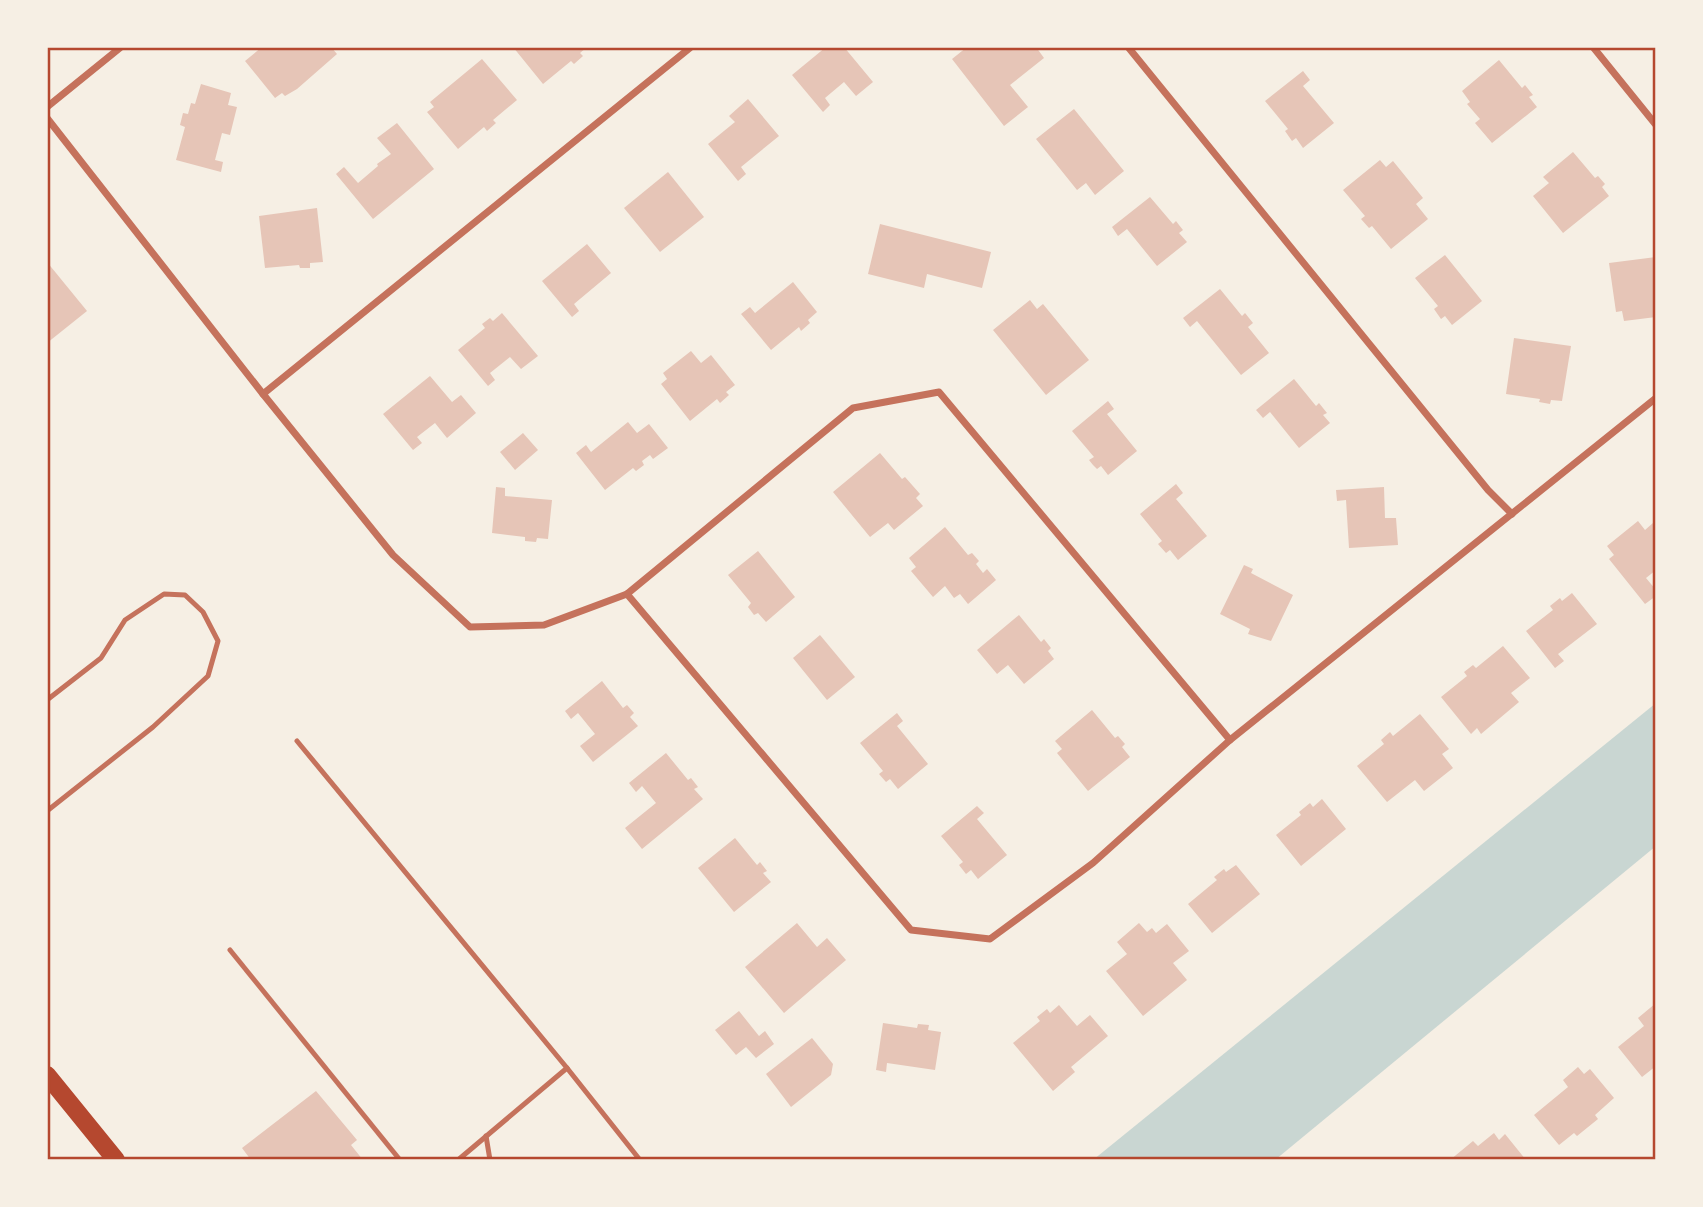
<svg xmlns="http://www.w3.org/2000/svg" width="1703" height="1207" viewBox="0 0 1703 1207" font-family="'Source Sans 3',sans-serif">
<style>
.water{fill:#c9d6d2}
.building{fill:#e6c5b7}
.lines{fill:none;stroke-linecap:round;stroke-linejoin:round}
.service{stroke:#c5725c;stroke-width:5}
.minor{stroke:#c5725c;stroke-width:7}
.primary{stroke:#b5482f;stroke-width:18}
.neatline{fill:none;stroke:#b5482f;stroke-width:2.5}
</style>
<rect width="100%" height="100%" fill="#f6efe4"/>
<path class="water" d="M1656 703V846L1275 1160H1093Z"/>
<g class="building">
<path d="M262 47H331L337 54 297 89 285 96 282 93 275 98 245 61Z"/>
<path d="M513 47H587L580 53 583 56 574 64 571 61 543 84Z"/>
<path d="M826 47H844L873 82 856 96 844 82 825 98 830 105 823 112 792 75Z"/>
<path d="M967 47H1036L1044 58 1010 85 1028 107 1004 126 952 59Z"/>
<path d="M482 59 517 100 493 120 496 123 487 131 484 127 458 149 427 112 434 107 430 102Z"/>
<path d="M1499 60 1522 88 1525 85 1533 95 1529 97 1537 107 1492 143 1475 123 1480 119 1467 104 1470 102 1462 91Z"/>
<path d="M1303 71 1310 80 1303 86 1334 123 1303 148 1296 138 1292 141 1285 131 1288 129 1265 101Z"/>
<path d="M201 84 231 93 228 105 237 107 230 135 222 133 215 160 223 162 221 172 176 160 185 127 180 125 183 113 188 114 191 103 195 104Z"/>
<path d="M748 99 779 136 741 167 746 174 738 181 708 144 735 122 729 116Z"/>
<path d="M1074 109 1124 171 1095 195 1086 183 1077 190 1036 139Z"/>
<path d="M397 123 434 169 373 219 336 174 344 167 358 183 378 166 377 164 391 154 377 138Z"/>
<path d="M1573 152 1595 178 1598 176 1605 184 1602 187 1609 196 1563 233 1533 196 1549 183 1543 177Z"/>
<path d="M1380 160 1386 167 1393 161 1423 198 1416 204 1428 219 1391 249 1372 226 1369 228 1361 219 1365 216 1343 190Z"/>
<path d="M668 172 704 217 660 252 624 208Z"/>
<path d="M1150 197 1173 224 1176 221 1179 225 1183 230 1179 233 1187 242 1157 266 1127 229 1118 236 1112 227Z"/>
<path d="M317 208 323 262 310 263V268H300L299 265 265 268 259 216Z"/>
<path d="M880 224 991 252 982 288 927 274 924 288 868 274Z"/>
<path d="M587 244 611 273 574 304 579 311 572 317 542 281Z"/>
<path d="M1445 255 1482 301 1452 325 1445 316 1441 319 1434 309 1438 306 1415 278Z"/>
<path d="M1656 257V317L1624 321 1622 311 1616 312 1609 263Z"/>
<path d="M47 262 87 311 47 343Z"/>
<path d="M793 282 817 312 808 320 810 323 801 331 799 327 771 350 741 314 750 307 755 313Z"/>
<path d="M1220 289 1242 316 1245 313 1253 323 1248 327 1269 353 1241 375 1197 321 1190 327 1183 318Z"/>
<path d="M1030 300 1037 309 1043 304 1089 360 1046 395 993 330Z"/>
<path d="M502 313 538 356 521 369 510 357 490 373 495 380 488 386 458 350 485 328 482 324 490 318 493 321Z"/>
<path d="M1514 338 1571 346 1562 401 1551 400 1550 404 1539 402 1540 399 1506 394Z"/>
<path d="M691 351 701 363 711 355 735 385 726 392 729 395 720 403 717 399 690 421 661 384 667 379 663 373Z"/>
<path d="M430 376 452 402 461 395 476 413 447 438 435 423 417 437 422 443 413 450 383 414Z"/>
<path d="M1294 379 1316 406 1319 403 1327 413 1323 415 1330 423 1299 448 1270 412 1263 418 1256 410Z"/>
<path d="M1108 401 1114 409 1107 414 1137 451 1108 475 1101 466 1097 469 1093 465 1089 460 1094 457 1072 431Z"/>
<path d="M628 422 637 433 649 424 668 448 653 459 650 455 642 461 644 465 636 471 633 468 605 490 576 453 586 445 591 452Z"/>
<path d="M523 433 538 450 515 470 500 452Z"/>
<path d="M880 453 902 479 905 477 920 494 916 498 923 506 894 530 888 523 870 537 833 492Z"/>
<path d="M1176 484 1183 493 1176 499 1207 536 1178 560 1170 550 1166 553 1158 544 1162 541 1140 514Z"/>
<path d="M496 487 505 488V496L552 500 548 539 537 538 536 542 525 541V537L492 533Z"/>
<path d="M1384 487 1385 518H1396L1398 545 1349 548 1346 500 1337 501 1336 490Z"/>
<path d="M1638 521 1645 530 1653 523 1656 526V570L1646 578 1656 590V596L1645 604 1609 559 1614 555 1607 546Z"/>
<path d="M945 527 968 555 972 553 979 561 976 564 983 573 987 569 996 580 968 604 960 594 954 598 945 586 933 597 911 571 916 567 909 558Z"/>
<path d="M758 551 795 597 766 622 758 613 754 615 748 607 751 603 728 575Z"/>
<path d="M1244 565 1253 569 1251 573 1293 595 1271 641 1248 634 1250 629 1220 614Z"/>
<path d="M1572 593 1597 624 1558 654 1564 661 1555 668 1526 631 1553 610 1550 606 1560 598 1562 601Z"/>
<path d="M1019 615 1041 642 1044 639 1051 648 1048 651 1054 659 1024 684 1008 665 997 674 977 650Z"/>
<path d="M820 635 855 677 827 700 793 658Z"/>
<path d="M1503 646 1530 678 1511 693 1519 702 1481 734 1477 728 1471 734 1441 697 1467 676 1464 672 1473 665 1476 668Z"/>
<path d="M602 681 623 708 627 705 634 713 630 717 638 726 593 762 580 746 595 734 578 713 571 719 565 711Z"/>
<path d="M1092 710 1115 738 1118 736 1125 744 1122 747 1130 757 1088 791 1057 753 1062 749 1055 741Z"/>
<path d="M897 713 903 721 897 726 928 764 898 789 890 779 886 782 879 774 883 771 860 743Z"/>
<path d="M1420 714 1449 749 1442 754 1453 768 1424 791 1415 780 1387 802 1357 766 1384 744 1381 740 1390 732 1393 736Z"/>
<path d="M666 753 688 780 691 778 698 787 694 789 703 799 642 849 625 828 656 803 642 786 636 792 629 783Z"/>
<path d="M1322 799 1346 829 1301 866 1276 835 1301 815 1299 812 1310 803 1313 807Z"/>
<path d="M977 806 984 813 977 819 1007 855 978 879 971 870 966 874 959 865 963 862 941 836Z"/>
<path d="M735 838 757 865 760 862 767 871 763 873 771 882 734 912 698 868Z"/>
<path d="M1236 865 1260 894 1212 933 1188 904 1217 880 1214 877 1224 869 1226 872Z"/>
<path d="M797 923 817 947 827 938 846 960 784 1013 745 967Z"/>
<path d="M1139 923 1147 932 1152 928 1156 933 1167 924 1189 951 1173 963 1187 980 1143 1016 1106 971 1127 954 1117 942Z"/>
<path d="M1656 1003V1066L1642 1077 1618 1047 1644 1026 1638 1018Z"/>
<path d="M1059 1005 1077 1026 1090 1015 1108 1036 1071 1067 1075 1072 1053 1091 1013 1043 1040 1021 1037 1017 1047 1009 1050 1013Z"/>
<path d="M739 1011 759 1036 765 1031 774 1044 756 1058 746 1047 736 1055 715 1030Z"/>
<path d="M883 1023 917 1028 918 1024 929 1025 928 1030 941 1032 935 1070 887 1063 886 1072 876 1070Z"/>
<path d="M812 1038 833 1064 831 1075 791 1107 766 1074Z"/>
<path d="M1578 1067 1584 1074 1590 1069 1614 1098 1595 1115 1598 1119 1577 1136 1574 1133 1559 1145 1534 1115 1568 1087 1563 1080Z"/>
<path d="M316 1091 357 1140 351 1145 363 1160H251L242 1148Z"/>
<path d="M1494 1133 1499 1140 1505 1134 1526 1160H1450L1473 1141 1478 1146Z"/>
</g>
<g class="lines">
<g class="service">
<path d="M47 700 101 658 125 620 164 594 185 595 203 612 218 641 208 676 153 727 47 811"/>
<path d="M297 741 567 1068"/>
<path d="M230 950 400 1160"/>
<path d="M486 1136 490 1160"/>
<path d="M458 1160 567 1068 640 1160"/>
</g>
<g class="minor">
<path d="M1128 47 1488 490 1512 514"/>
<path d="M1593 47 1656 125"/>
<path d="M47 107 121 47"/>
<path d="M47 118 263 394 393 555 470 627 544 625 627 594 853 408 939 392 1230 740"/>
<path d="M263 394 691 47"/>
<path d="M627 594 911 930 990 939 1093 863 1230 740 1656 398"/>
</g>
<path class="primary" d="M47 1075 116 1160"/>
</g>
<rect width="1703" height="1207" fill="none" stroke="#f6efe4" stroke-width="98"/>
<rect x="49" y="49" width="1605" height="1109" class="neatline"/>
</svg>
